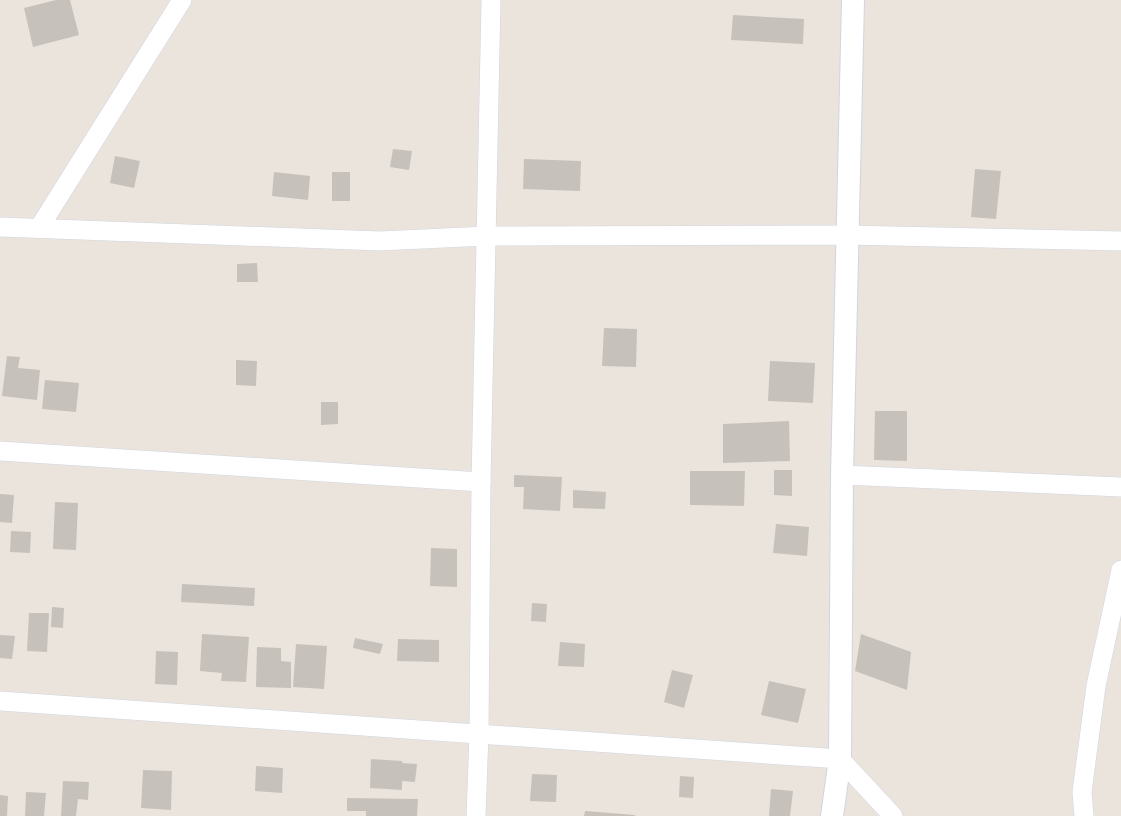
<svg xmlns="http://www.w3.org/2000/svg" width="1121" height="816" viewBox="0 0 1121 816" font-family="'Roboto Condensed',sans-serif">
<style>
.building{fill:#c6c1bb}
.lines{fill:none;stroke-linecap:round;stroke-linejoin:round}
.minor-casing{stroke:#d1d4e1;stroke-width:20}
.tertiary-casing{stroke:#d1d4e1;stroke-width:24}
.minor{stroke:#fff;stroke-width:19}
.tertiary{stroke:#fff;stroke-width:22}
</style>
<rect width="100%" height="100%" fill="#ebe4dc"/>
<g class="building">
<path d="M56 0H70L79 35 33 47 24 8Z"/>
<path d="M733 15 804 19 803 44 731 40Z"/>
<path d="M393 149 412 151 409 170 390 167Z"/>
<path d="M115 156 140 161 134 188 110 183Z"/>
<path d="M524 159 581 161 580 191 523 189Z"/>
<path d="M975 169 1001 171 996 219 971 217Z"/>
<path d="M274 172 310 176 308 200 272 196Z"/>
<rect x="332" y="172" width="18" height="29"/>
<path d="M257 263 258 282H237V264Z"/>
<path d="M604 328 637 329 636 367 602 366Z"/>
<path d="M7 356 20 357 18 368 40 370 37 400 2 396Z"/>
<path d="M236 360 257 361 256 386 236 385Z"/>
<path d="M770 361 815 363 813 403 768 401Z"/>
<path d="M45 380 79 383 76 412 42 409Z"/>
<path d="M321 402H338V424L321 425Z"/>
<path d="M875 411H907V461L874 460Z"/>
<path d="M789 421 790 461 723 463V424Z"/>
<path d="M774 470H792V496L774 495Z"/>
<path d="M690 471H745L744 506 690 505Z"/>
<path d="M514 475 562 477 560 511 523 509 524 487H514Z"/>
<path d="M573 490 606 492 605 509 573 508Z"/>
<path d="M0 494 14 495 12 523 0 522Z"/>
<path d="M55 502 78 503 76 550 53 549Z"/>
<path d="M776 524 809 527 807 556 773 553Z"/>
<path d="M11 531 31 532 30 553 10 552Z"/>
<path d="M431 548 457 549V587L430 586Z"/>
<path d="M182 584 255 588 254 606 181 602Z"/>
<path d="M532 603 547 604 546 622 531 621Z"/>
<path d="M52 607 64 608 63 628 51 627Z"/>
<path d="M29 613H49L47 652 27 651Z"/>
<path d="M202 634 249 637 246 682 221 681 222 673 200 671Z"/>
<path d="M861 634 911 652 907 690 855 671Z"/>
<path d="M0 635 15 636 12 659 0 658Z"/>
<path d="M355 638 383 644 380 654 353 648Z"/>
<path d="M398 639 439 640V662L397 661Z"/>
<path d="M560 642 585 644 584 667 558 666Z"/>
<path d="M296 644 327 646 324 689 293 687Z"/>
<path d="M257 647 281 648V661L291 662V688L256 687Z"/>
<path d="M156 651 178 652 177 685 155 684Z"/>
<path d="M672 670 693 675 684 708 664 702Z"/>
<path d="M769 681 806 689 798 723 761 715Z"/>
<path d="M371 759 402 761V763L417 764 415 782 402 781V790L370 788Z"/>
<path d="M256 766 283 768 282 793 255 791Z"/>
<path d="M143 770 172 771 171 810 141 808Z"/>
<path d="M532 774 557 775 556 802 530 801Z"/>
<path d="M680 776 694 777 693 798 679 797Z"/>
<path d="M63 781 89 782 88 800 78 799 76 816H61Z"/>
<path d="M771 789 793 791 790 816H769Z"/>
<path d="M26 792 46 793 44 816H25Z"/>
<path d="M0 795 8 796 7 816H0Z"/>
<path d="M347 798 418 799 417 816H366V811H347Z"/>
<path d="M585 811 635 815V816H584Z"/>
</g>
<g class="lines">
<g class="minor-casing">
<g id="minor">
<path d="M0 227 380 241 487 236 847 235 1121 241"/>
<path d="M39 228 182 0"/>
<path d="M0 451 481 482"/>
<path d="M842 475 1121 487"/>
<path d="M0 701 840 759 893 816"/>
<path d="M476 816 479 734 481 482 491 0"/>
<path d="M1084 816 1082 792 1096 686 1121 570"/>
</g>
</g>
<g class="tertiary-casing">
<path id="tertiary" d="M832 816 840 759 842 475 853 0"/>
</g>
<use href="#minor" class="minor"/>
<use href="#tertiary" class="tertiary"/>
</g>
</svg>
